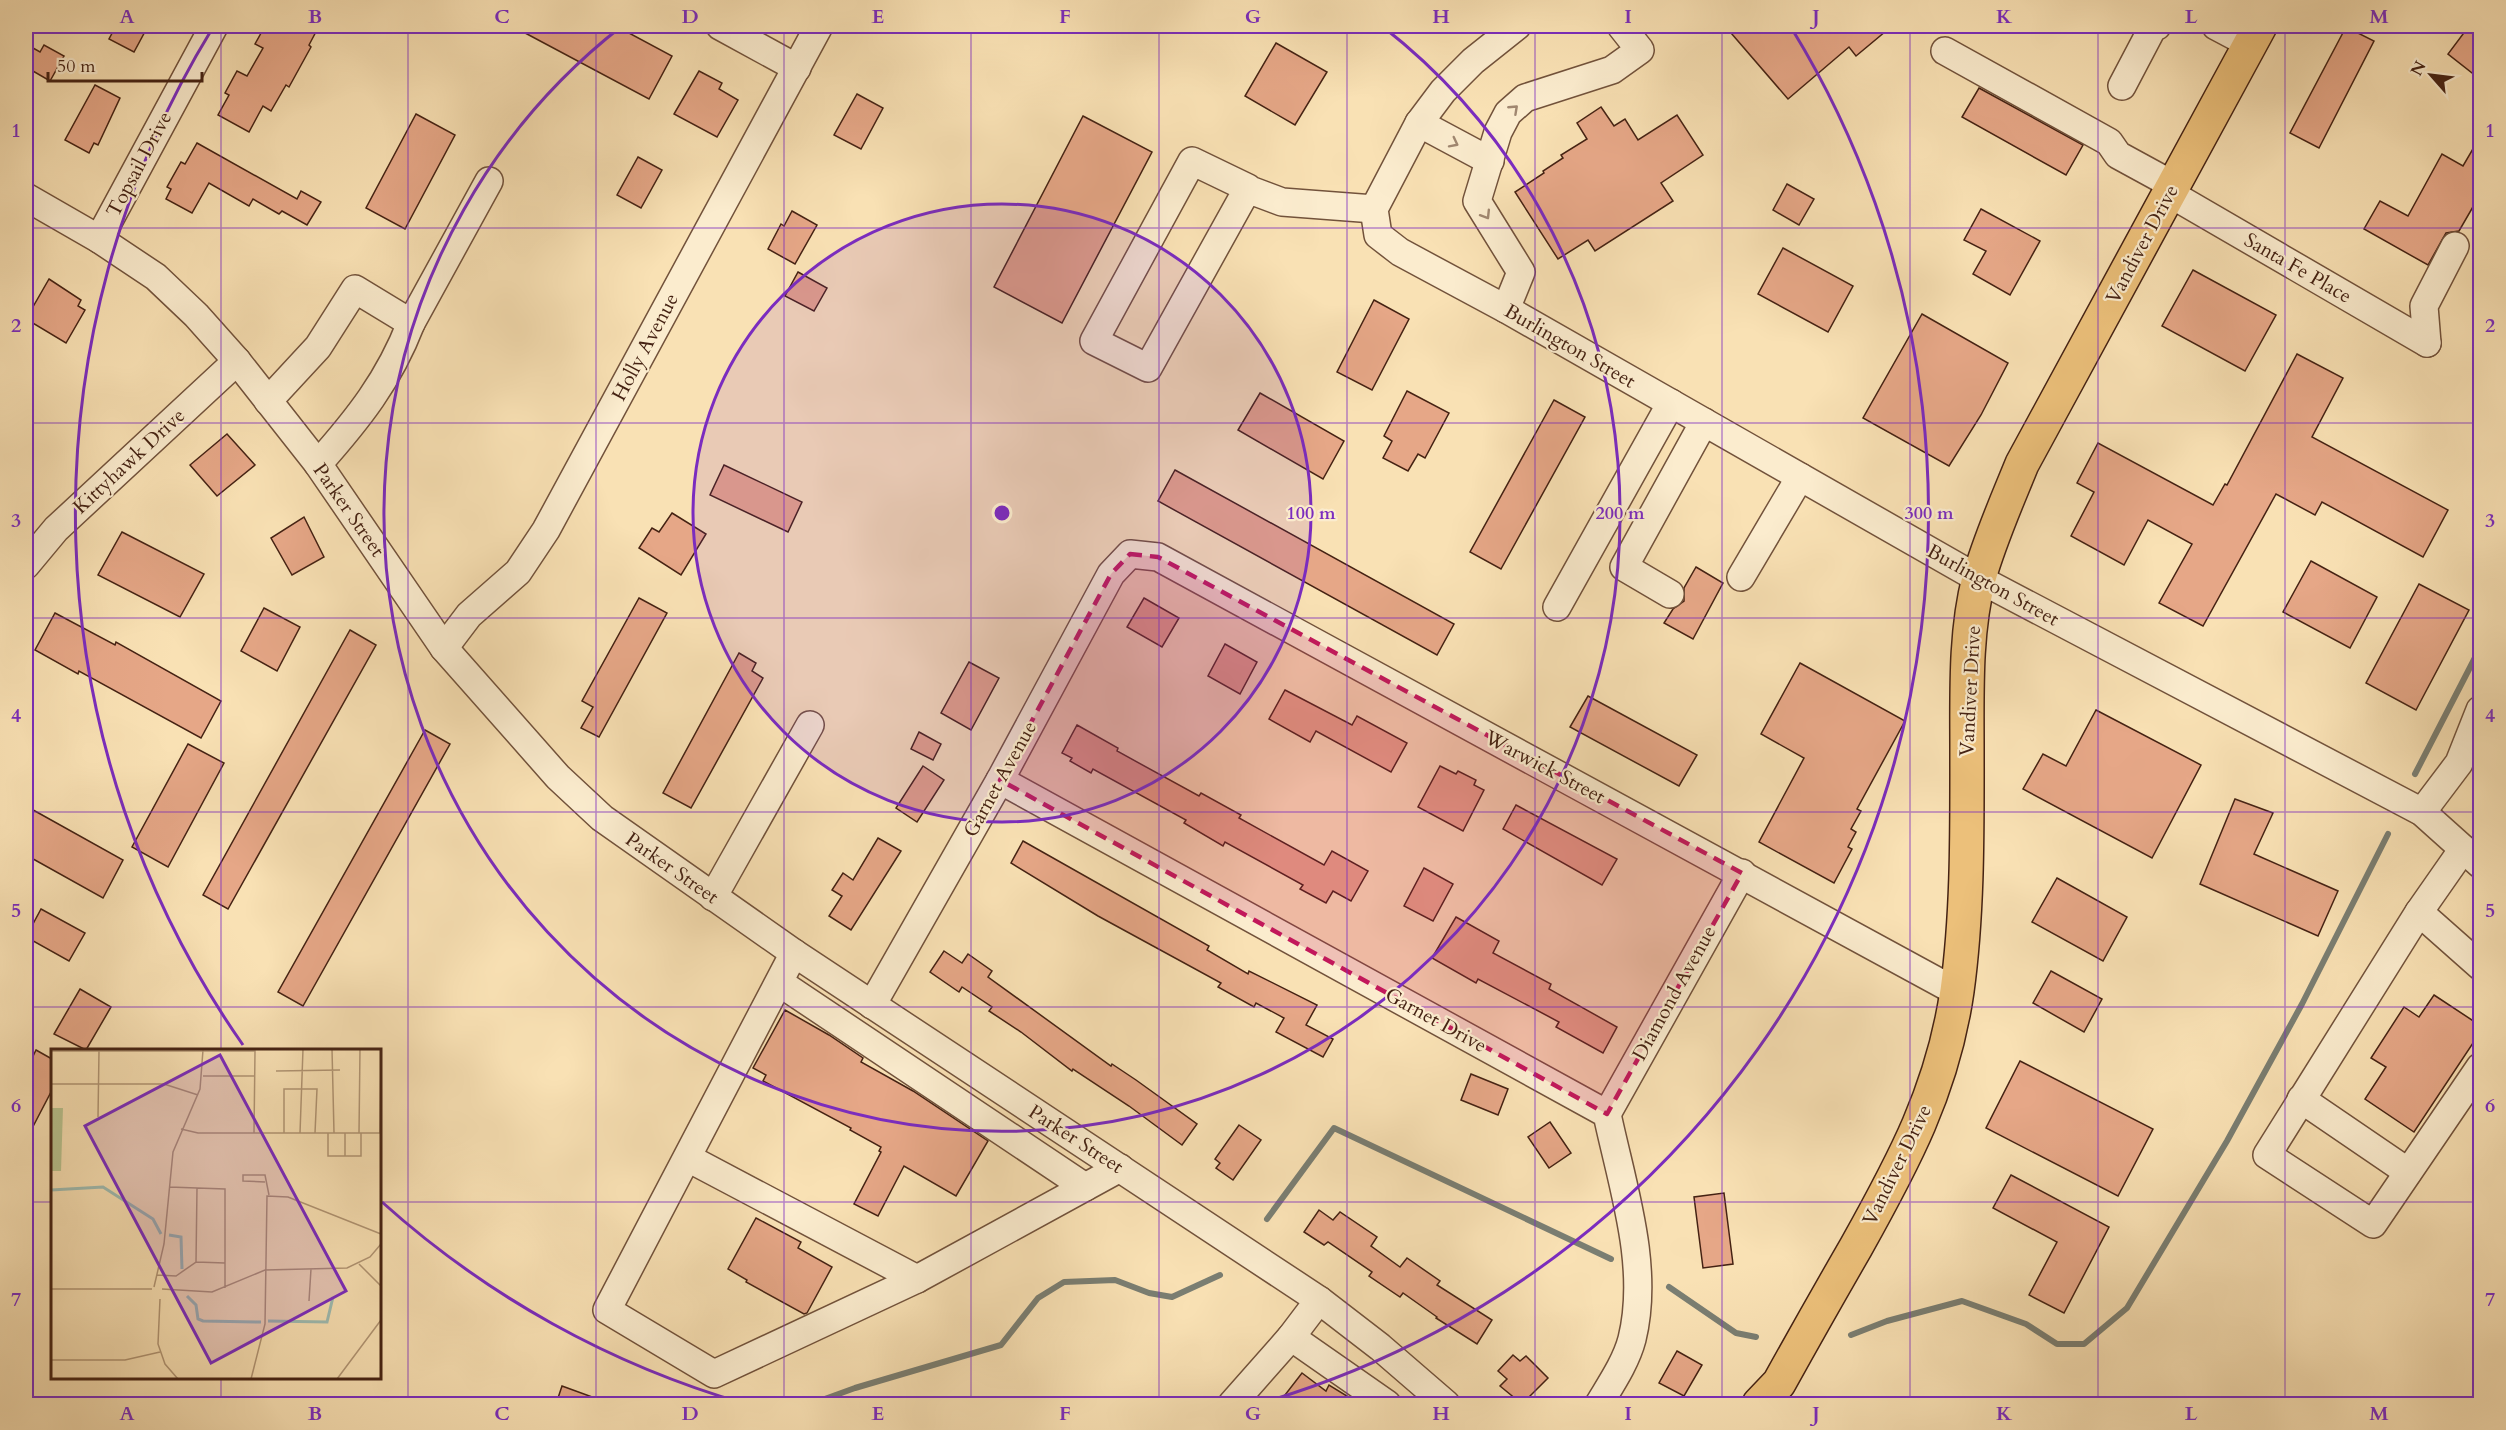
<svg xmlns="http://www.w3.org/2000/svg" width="2506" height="1430" viewBox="0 0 2506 1430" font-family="Cardo,serif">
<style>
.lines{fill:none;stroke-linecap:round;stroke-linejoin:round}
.stream{stroke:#7a7e72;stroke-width:6}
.building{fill:#e6a787;stroke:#452213;stroke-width:1.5}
.minor-casing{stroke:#72523b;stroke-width:30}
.major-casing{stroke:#452213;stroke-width:36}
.minor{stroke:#fbecce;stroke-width:27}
.major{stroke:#ecc07a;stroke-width:33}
.oneway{stroke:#a08770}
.marked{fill:#c2185b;fill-opacity:0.2;stroke:#c2185b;stroke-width:4.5;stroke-dasharray:12 8;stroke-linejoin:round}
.grid{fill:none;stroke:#7b2cbf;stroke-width:1.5;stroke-opacity:0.55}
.ring{fill:none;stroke:#7b2cbf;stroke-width:3}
.labels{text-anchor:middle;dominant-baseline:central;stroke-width:4.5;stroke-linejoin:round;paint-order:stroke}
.street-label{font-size:20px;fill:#452213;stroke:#fbecce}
.inset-river{fill:none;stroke:#9ebcb2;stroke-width:3}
.inset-road{fill:none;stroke:#b19574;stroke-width:1.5}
.view{fill:#7b2cbf;fill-opacity:0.15;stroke:#7b2cbf;stroke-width:3}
.inset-edge{fill:none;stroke:#452213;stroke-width:3}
.centre{fill:#7b2cbf;stroke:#fbecce;stroke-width:3}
.ring-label{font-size:18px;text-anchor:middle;font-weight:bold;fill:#7b2cbf;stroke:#fbecce;stroke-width:4.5;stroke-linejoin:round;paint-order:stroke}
.neatline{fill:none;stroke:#7b2cbf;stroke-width:2}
.grid-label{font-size:20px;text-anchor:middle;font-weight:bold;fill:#7b2cbf}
</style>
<rect width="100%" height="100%" fill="#f9e1b4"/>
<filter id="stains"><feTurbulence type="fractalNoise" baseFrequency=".00333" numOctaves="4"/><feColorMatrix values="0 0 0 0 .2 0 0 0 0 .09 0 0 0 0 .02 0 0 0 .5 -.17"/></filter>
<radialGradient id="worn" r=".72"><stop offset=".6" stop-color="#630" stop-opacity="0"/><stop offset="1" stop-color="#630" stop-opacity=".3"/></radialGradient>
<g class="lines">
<g class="stream">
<path d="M2415 774 2480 648"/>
<path d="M1267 1219 1334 1128 1611 1259"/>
<path d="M1669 1287 1736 1333 1756 1337"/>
<path d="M1851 1335 1887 1321 1962 1301 2026 1324 2057 1344H2084L2127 1308 2227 1141 2302 1004 2388 834"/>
<path d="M811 1404 855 1388 1001 1345 1038 1298 1064 1282 1115 1280 1149 1293 1172 1297 1220 1275"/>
</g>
</g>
<g class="building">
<path d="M116 26H148L134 52 109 39Z"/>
<path d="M265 26H319L309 45 311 47 289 87 286 85 271 111 263 106 249 132 218 115 229 95 225 93 237 71 247 76 263 48 255 44Z"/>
<path d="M512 26H616L672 56 649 99Z"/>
<path d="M1725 26H1892L1856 56 1849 47 1788 99Z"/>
<path d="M2469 26H2481V80L2448 54Z"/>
<path d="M2346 27 2374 41 2319 148 2290 133Z"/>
<path d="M1276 43 1327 72 1295 125 1245 96Z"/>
<path d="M26 44 40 52 44 45 64 56 50 81 26 67Z"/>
<path d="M699 71 722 83 719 89 738 100 717 137 674 114Z"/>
<path d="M95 85 120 98 98 145 94 143 89 153 65 140Z"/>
<path d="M1979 88 2083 145 2066 175 1962 117Z"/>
<path d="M857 94 883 108 861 149 834 135Z"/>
<path d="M1601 107 1614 126 1625 119 1638 140 1677 115 1703 155 1661 183 1673 201 1595 251 1588 240 1558 259 1515 192 1544 173 1543 171 1563 158 1561 155 1587 139 1577 123Z"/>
<path d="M416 114 455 135 405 229 366 208Z"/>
<path d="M1083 116 1152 152 1062 323 994 287Z"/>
<path d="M2481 135V193L2459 231 2446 233 2428 265 2364 229 2380 201 2408 216 2442 154 2463 166Z"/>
<path d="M197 143 297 199 301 191 321 202 307 225 282 211 279 214 253 199 249 206 209 183 192 213 166 199 171 189 167 187 181 162 185 164Z"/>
<path d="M638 157 662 170 641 208 617 195Z"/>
<path d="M1787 184 1814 199 1799 225 1773 210Z"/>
<path d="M1981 209 2040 241 2010 295 1973 274 1986 251 1964 240Z"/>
<path d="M792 211 817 225 795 264 768 249 781 224 784 226Z"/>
<path d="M1783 248 1853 286 1828 332 1758 294Z"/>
<path d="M2193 270 2276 315 2245 371 2162 326Z"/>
<path d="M798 272 827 288 814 311 785 296Z"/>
<path d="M49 279 81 300 78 306 85 310 66 343 26 319Z"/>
<path d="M1374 300 1409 319 1372 390 1337 372Z"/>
<path d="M1922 314 2008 363 1981 415 1949 466 1863 418Z"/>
<path d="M2297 354 2343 378 2312 437 2448 510 2423 557 2322 502 2315 515 2276 494 2203 626 2159 603 2192 544 2148 520 2124 565 2071 536 2094 492 2077 483 2098 443 2213 505 2225 484 2227 485Z"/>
<path d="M1407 391 1449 413 1425 458 1418 454 1408 471 1383 458 1392 441 1384 436Z"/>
<path d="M1260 393 1344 441 1323 479 1238 430Z"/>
<path d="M1554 400 1585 417 1501 569 1470 552Z"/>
<path d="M227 434 255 465 217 496 190 465Z"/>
<path d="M724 465 802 502 788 532 710 495Z"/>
<path d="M1175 470 1454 624 1437 655 1158 501Z"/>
<path d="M672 513 706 534 681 575 639 548 652 528 659 532Z"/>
<path d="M304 517 324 557 292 575 271 538Z"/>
<path d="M122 532 204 574 180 617 98 575Z"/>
<path d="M2311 561 2377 597 2350 648 2283 612Z"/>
<path d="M1696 567 1723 583 1693 639 1664 623 1673 609 1684 601V588Z"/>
<path d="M2419 584 2469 610 2416 710 2366 683Z"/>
<path d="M639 598 667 613 599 737 581 728 593 707 582 701Z"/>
<path d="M1144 598 1179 618 1162 647 1127 627Z"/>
<path d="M264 608 300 627 277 671 241 651Z"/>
<path d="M55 613 115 645 116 642 221 701 201 738 79 671 78 674 35 650Z"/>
<path d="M350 630 376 645 228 909 203 895Z"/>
<path d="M1225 644 1257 662 1240 694 1208 676Z"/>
<path d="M739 653 756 663 752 671 763 678 691 808 663 793Z"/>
<path d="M969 662 999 678 971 730 941 713Z"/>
<path d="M1800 663 1905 721 1857 809 1861 811 1851 829 1856 832 1848 847 1852 849 1834 883 1759 842 1804 758 1761 734Z"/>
<path d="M1285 690 1352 725 1357 716 1407 743 1391 772 1316 731 1310 742 1269 719Z"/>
<path d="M1588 696 1697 755 1679 786 1570 727Z"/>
<path d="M2096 710 2201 765 2152 858 2023 789 2043 754 2066 766Z"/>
<path d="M1077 725 1118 748 1117 751 1199 796 1201 793 1241 815 1239 818 1324 865 1332 851 1368 871 1351 901 1333 891 1326 903 1300 889 1303 885 1225 842 1223 846 1184 823 1186 820 1093 769 1091 773 1070 761 1072 758 1062 753Z"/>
<path d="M425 730 450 744 303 1006 278 992Z"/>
<path d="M919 732 941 744 933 760 911 749Z"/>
<path d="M188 744 224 763 168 867 132 847Z"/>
<path d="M923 766 944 780 917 822 896 808Z"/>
<path d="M1440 766 1456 774 1458 771 1476 780 1474 785 1484 790 1463 831 1418 807Z"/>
<path d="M2235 799 2273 813 2254 854 2338 891 2318 936 2200 884Z"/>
<path d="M1516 805 1617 859 1602 885 1503 829Z"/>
<path d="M26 806 123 860 103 898 26 855Z"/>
<path d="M878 838 901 851 851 930 829 916 842 896 832 890 843 873 853 880Z"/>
<path d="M1023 841 1209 946 1207 950 1248 974 1249 971 1317 1005 1306 1025 1333 1039 1323 1057 1276 1032 1284 1018 1256 1003 1254 1007 1218 987 1221 983 1098 916 1011 863Z"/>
<path d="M1424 868 1453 884 1433 921 1404 906Z"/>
<path d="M2057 878 2127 917 2103 961 2032 922Z"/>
<path d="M41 909 85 933 69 961 26 937Z"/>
<path d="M1456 917 1499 941 1493 953 1551 984 1549 989 1617 1027 1603 1053 1556 1027 1559 1022 1478 979 1476 983 1432 958Z"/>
<path d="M944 951 962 963 968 954 992 971 988 977 1111 1066 1112 1064 1136 1080 1197 1124 1182 1145 1129 1106 1073 1069 1072 1071 1021 1032 989 1011 992 1007 962 987 959 992 930 972Z"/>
<path d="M2051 971 2102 999 2084 1032 2033 1003Z"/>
<path d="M80 989 111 1007 86 1050 54 1034Z"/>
<path d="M2434 995 2481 1026V1031L2414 1132 2365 1099 2386 1067 2371 1058 2404 1007 2419 1017Z"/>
<path d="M785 1010 829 1035 863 1058 861 1062 913 1091 988 1141 956 1196 904 1166 878 1216 854 1204 881 1152 879 1151 881 1147 850 1130 851 1128 763 1081 766 1075 753 1068Z"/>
<path d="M36 1050 52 1059V1090L26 1140V1071Z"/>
<path d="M2020 1061 2153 1129 2118 1196 1986 1128Z"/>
<path d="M1471 1074 1508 1089 1498 1115 1461 1100Z"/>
<path d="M1550 1122 1571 1153 1549 1168 1528 1137Z"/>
<path d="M1239 1125 1261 1140 1233 1180 1216 1168 1220 1163 1215 1159Z"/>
<path d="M2011 1175 2109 1227 2064 1313 2029 1295 2057 1242 1993 1208Z"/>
<path d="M1724 1193 1733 1264 1703 1268 1694 1197Z"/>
<path d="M1319 1210 1333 1220 1340 1212 1377 1237 1371 1246 1400 1267 1407 1258 1440 1281 1437 1285 1492 1320 1477 1344 1436 1318 1437 1317 1403 1293 1400 1297 1369 1276 1372 1272 1328 1242 1324 1245 1304 1232Z"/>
<path d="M756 1218 801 1242 798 1248 832 1267 807 1313 804 1314 746 1282 747 1280 728 1269Z"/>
<path d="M1677 1351 1702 1365 1684 1396 1659 1383Z"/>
<path d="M1513 1355 1520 1361 1526 1356 1548 1378 1522 1404 1500 1386 1507 1379 1498 1371Z"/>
<path d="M1302 1373 1326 1391 1329 1385 1360 1404H1278Z"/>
<path d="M562 1386 606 1402V1404H556Z"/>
</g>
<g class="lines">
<g class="minor-casing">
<g id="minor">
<path d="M720 26 797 68"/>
<path d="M1517 26 1473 61 1443 91 1419 123 1374 209 1378 235 1400 252 1506 309 1979 579 2422 812 2480 864"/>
<path d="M2216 26 2250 44"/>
<path d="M1945 51 2109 142 2118 155 2173 185"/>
<path d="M2122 86 2153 27 2157 26"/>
<path d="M1419 123 1490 161"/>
<path d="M1248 188 1148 368 1094 341 1192 161 1248 188 1250 190 1282 202 1374 209"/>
<path d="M2169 193 2427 343"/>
<path d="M26 197 99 239 156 277 196 315 237 361 318 464 444 648 558 777 602 818 794 953 1319 1300 1380 1347 1446 1404"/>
<path d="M99 239 214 26"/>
<path d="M1506 309 1521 272 1477 201 1498 132 1508 113 1525 98 1612 70 1640 50 1621 26"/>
<path d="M411 323 489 181"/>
<path d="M2427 343 2424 306 2455 246"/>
<path d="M268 401 318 347 355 289 411 323C389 380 358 419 318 464"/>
<path d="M26 565 56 529 237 361"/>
<path d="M1741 577 1800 477"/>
<path d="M1670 594 1624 567 1704 422"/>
<path d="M1557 607 1671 403"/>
<path d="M444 648 469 615 518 572 546 530 819 26"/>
<path d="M1000 780 1607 1114C1622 1185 1650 1266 1632 1339 1626 1362 1611 1384 1599 1404"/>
<path d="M2422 812 2459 763 2480 710"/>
<path d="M2463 849 2419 912 2480 966"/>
<path d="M713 897 810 725"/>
<path d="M2419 912 2267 1155 2373 1224 2480 1067"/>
<path d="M794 953 607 1310 714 1374 917 1279 1120 1168"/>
<path d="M780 983 1085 1187"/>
<path d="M872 1005 1000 780 1111 574 1130 554 1158 557 1957 992"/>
<path d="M2301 1099 2408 1172"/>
<path d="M1607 1114 1742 873"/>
<path d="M688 1158 917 1279"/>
<path d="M1291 1337 1387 1404"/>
<path d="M1232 1404 1291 1337 1319 1300"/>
</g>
</g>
<g class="major-casing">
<path id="major" d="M1759 1404 1779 1383C1804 1338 1830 1292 1856 1247 1903 1163 1943 1089 1957 991 1968 911 1967 828 1967 748 1967 692 1965 632 1979 578 1990 539 2007 501 2022 464L2260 26"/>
</g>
<use href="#minor" class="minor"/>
<use href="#major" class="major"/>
</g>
<defs><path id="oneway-chevron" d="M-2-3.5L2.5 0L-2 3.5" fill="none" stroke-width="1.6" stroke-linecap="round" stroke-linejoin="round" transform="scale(1.5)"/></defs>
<g class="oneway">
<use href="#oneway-chevron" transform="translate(1514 109) rotate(-43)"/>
<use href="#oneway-chevron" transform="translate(1454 143) rotate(27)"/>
<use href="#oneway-chevron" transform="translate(1486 215) rotate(58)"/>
</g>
<path class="marked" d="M1130 554 1158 557 1742 873 1607 1114 1000 780 1111 574Z"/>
<path class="grid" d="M221 26V1050M408 26V1404M596 26V1404M784 26V1404M971 26V1404M1159 26V1404M1347 26V1404M1535 26V1404M1722 26V1404M1910 26V1404M2098 26V1404M2285 26V1404M26 228H2480M26 423H2480M26 618H2480M26 812H2480M26 1007H2480M26 1202H52M380 1202H2480M221 1378V1404"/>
<circle cx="1002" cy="513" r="309" fill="#7b2cbf" fill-opacity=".12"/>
<g class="ring">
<circle cx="1002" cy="513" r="309"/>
<path d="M1382 26A618 618 0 1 1 622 26"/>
<path d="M746 1404A927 927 0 0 1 382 1202M243 1045A927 927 0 0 1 212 29M1792 29A927 927 0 0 1 1258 1404"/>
</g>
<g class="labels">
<g class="street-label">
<text transform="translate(139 164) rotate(-62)">Topsail Drive</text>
<text transform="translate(2142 244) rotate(-62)">Vandiver Drive</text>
<text transform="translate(2298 268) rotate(30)">Santa Fe Place</text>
<text transform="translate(1570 346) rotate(30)">Burlington Street</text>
<text transform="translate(645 347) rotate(-62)">Holly Avenue</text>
<text transform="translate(129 461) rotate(-43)">Kittyhawk Drive</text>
<text transform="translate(349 510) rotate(55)">Parker Street</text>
<text transform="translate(1993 585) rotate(29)">Burlington Street</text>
<text transform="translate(1970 691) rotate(-87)">Vandiver Drive</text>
<text transform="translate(1545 767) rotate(28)">Warwick Street</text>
<text transform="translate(1000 779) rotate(-61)">Garnet Avenue</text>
<text transform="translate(672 868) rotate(35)">Parker Street</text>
<text transform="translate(1674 993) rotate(-61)">Diamond Avenue</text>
<text transform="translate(1436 1020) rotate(29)">Garnet Drive</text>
<text transform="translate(1076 1139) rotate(33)">Parker Street</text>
<text transform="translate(1897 1165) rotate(-64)">Vandiver Drive</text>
</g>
</g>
<g transform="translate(51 1049)">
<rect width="330" height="330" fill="#f9e1b4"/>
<path d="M0 59H12L10 122H0Z" fill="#b9c490"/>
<path class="inset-river" d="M0 141 52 138 102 170 110 185M118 186 130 188 131 220M136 247 145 256 147 270 152 272 210 273M217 272 276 273 282 248"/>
<path class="inset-road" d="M281 0 283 84M0 2H204L203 84M225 22 289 21M152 27H204M0 35H113L147 46M47 68 48 2M130 80 147 84H330M233 84V40H266L264 84M249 84 252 0M277 84V107H310V84M308 84 309 0M329 84 330 9M294 107V84M214 133 192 132V126H214L218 146M118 138 174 140V239M145 213 174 214M308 215 330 237M106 226 125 227 145 213 146 139M103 238 113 195 122 103 149 40 152 1M0 240H101M111 240 161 243 214 221 296 219 319 208 330 195M109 250 107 295 114 315 127 330M258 252 260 220M0 311H74L109 303M200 330 214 275 216 147 237 148 330 185M286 330 330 271"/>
<path class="view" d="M169 6 295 242 160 314 34 77Z"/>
<rect width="330" height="330" class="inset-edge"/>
</g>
<circle cx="1002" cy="513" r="9" class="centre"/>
<g class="ring-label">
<text x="1311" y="519">100 m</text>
<text x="1620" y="519">200 m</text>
<text x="1929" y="519">300 m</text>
</g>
<rect width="2506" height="1430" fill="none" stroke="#f9e1b4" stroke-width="66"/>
<g transform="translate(2431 75) rotate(298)" stroke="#fbecce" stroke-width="4.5" paint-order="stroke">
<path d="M0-4.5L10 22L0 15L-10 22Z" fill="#452213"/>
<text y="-9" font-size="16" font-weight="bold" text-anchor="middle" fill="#452213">N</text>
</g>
<path d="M48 72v9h154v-9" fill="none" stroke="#452213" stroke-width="3"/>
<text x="57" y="72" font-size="18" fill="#452213" stroke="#fbecce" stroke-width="4.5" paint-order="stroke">50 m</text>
<rect x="33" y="33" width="2440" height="1364" class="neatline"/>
<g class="grid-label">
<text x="127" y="23">A</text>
<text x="315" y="23">B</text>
<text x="502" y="23">C</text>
<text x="690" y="23">D</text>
<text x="878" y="23">E</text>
<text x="1065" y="23">F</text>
<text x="1253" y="23">G</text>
<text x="1441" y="23">H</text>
<text x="1628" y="23">I</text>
<text x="1816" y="23">J</text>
<text x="2004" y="23">K</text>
<text x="2191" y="23">L</text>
<text x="2379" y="23">M</text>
<text x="16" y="137">1</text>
<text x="2490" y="137">1</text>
<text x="16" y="332">2</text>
<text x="2490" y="332">2</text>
<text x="16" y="527">3</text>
<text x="2490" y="527">3</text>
<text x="16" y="722">4</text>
<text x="2490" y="722">4</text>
<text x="16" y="917">5</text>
<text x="2490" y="917">5</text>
<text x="16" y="1112">6</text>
<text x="2490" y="1112">6</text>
<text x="16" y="1306">7</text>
<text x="2490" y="1306">7</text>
<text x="127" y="1420">A</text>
<text x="315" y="1420">B</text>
<text x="502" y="1420">C</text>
<text x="690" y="1420">D</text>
<text x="878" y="1420">E</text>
<text x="1065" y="1420">F</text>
<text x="1253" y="1420">G</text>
<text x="1441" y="1420">H</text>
<text x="1628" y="1420">I</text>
<text x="1816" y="1420">J</text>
<text x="2004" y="1420">K</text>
<text x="2191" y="1420">L</text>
<text x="2379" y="1420">M</text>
</g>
<rect width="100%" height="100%" filter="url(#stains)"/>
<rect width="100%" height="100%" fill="url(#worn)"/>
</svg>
